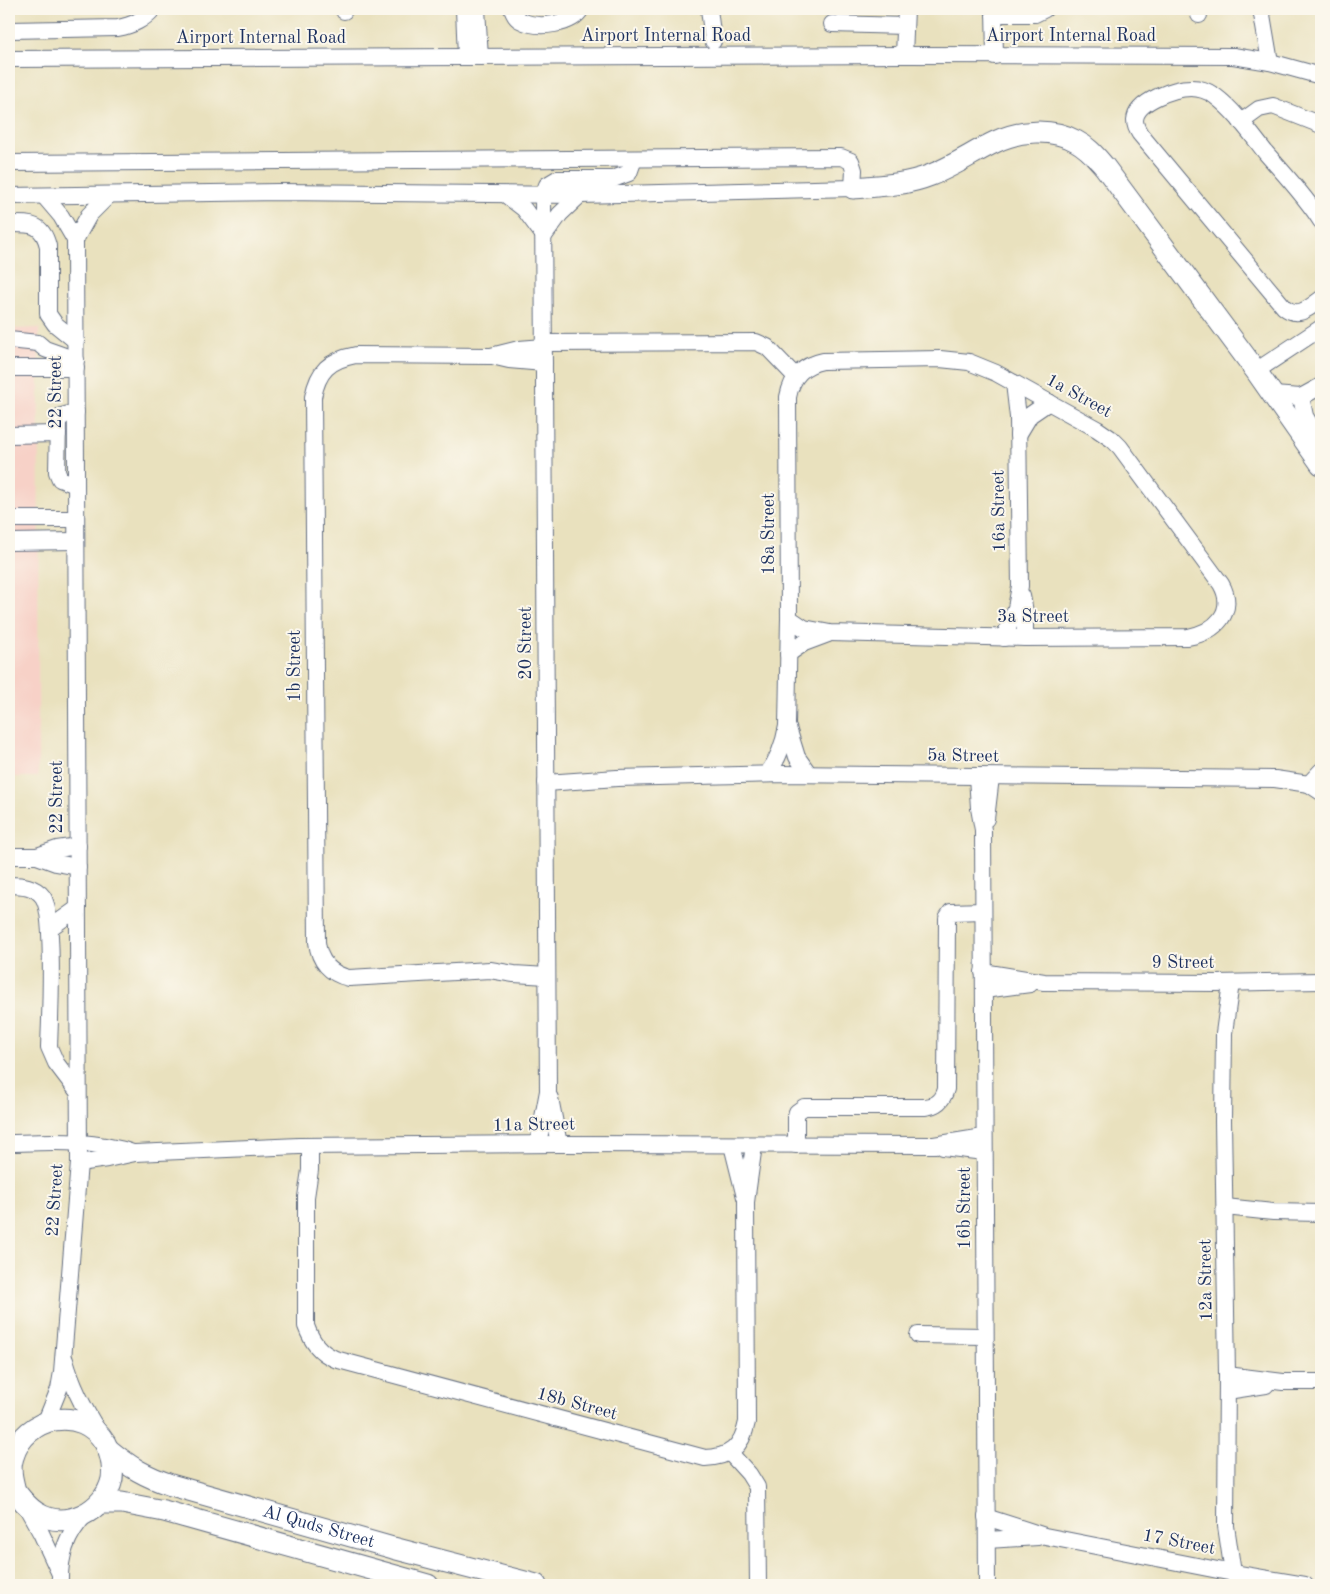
<svg xmlns="http://www.w3.org/2000/svg" width="1330" height="1594" viewBox="0 0 1330 1594" font-family="'Old Standard TT',serif">
<style>
.built{fill:#f7d1c7}
.lines{fill:none;stroke-linecap:round;stroke-linejoin:round}
.minor-casing{stroke:#636d80;stroke-width:18}
.major-casing{stroke:#636d80;stroke-width:23}
.minor{stroke:#fff;stroke-width:16}
.major{stroke:#fff;stroke-width:21}
.labels{text-anchor:middle;dominant-baseline:central;stroke-width:4;stroke-linejoin:round;paint-order:stroke}
.street-label{font-size:18px;fill:#1b2f5e;stroke:#fbf7ec}
</style>
<rect width="100%" height="100%" fill="#fbf7ec"/>
<filter id="ink" filterUnits="userSpaceOnUse"><feTurbulence type="fractalNoise" baseFrequency=".02" numOctaves="2"/><feDisplacementMap in="SourceGraphic" scale="10" xChannelSelector="R" yChannelSelector="G"/><feConvolveMatrix kernelMatrix="1 2 1 2 8 2 1 2 1" color-interpolation-filters="sRGB"/></filter>
<filter id="wash" filterUnits="userSpaceOnUse"><feTurbulence type="fractalNoise" baseFrequency=".0096" numOctaves="4" result="noise"/><feDisplacementMap in="SourceGraphic" scale="20" xChannelSelector="R" yChannelSelector="G"/><feGaussianBlur stdDeviation="1.12" result="paint"/><feColorMatrix in="noise" values="0 0 0 0 0 0 0 0 0 0 0 0 0 0 0 0 0 1.4 0 .05"/><feComposite in="paint" operator="in"/></filter>
<g filter="url(#wash)">
<rect width="100%" height="100%" fill="#e9e1be"/>
<path class="built" d="M39 328 38 777H9V329Z"/>
</g>
<g filter="url(#ink)">
<g class="lines">
<g class="minor-casing">
<g id="minor">
<path d="M344 9V11"/>
<path d="M464 9 466 57"/>
<path d="M477 9 480 57"/>
<path d="M512 9C514 14 516 19 522 21 538 29 572 25 581 9"/>
<path d="M709 9 713 41"/>
<path d="M994 9 995 56"/>
<path d="M1199 9V15"/>
<path d="M1261 9 1270 62"/>
<path d="M994 14H1035L1045 9"/>
<path d="M832 24 905 26"/>
<path d="M9 30 118 28C133 25 143 20 153 9"/>
<path d="M904 55 906 9"/>
<path d="M9 59 904 55 1233 56 1270 62 1321 76"/>
<path d="M1241 122 1259 109 1273 106 1321 125"/>
<path d="M9 163 841 157 851 161 854 170 853 188 580 195 278 192 9 196"/>
<path d="M506 195 524 209 544 236"/>
<path d="M44 196 61 216 75 240"/>
<path d="M1321 221C1306 197 1285 175 1266 153 1251 134 1235 111 1215 96 1208 91 1199 88 1191 88 1175 88 1136 101 1135 120 1135 126 1137 129 1140 134L1284 307C1298 319 1309 308 1321 299"/>
<path d="M9 224C29 224 42 222 48 246V314L55 324 76 341"/>
<path d="M544 236 560 214 580 195"/>
<path d="M9 340 38 343 45 349 76 360"/>
<path d="M544 343 756 342 767 347 795 376"/>
<path d="M544 347 519 349 491 356 356 355C329 360 318 371 313 397L317 942C319 961 330 974 349 978L490 970 514 974 547 976"/>
<path d="M496 357 509 360 544 363"/>
<path d="M9 368H76"/>
<path d="M1256 371 1321 328"/>
<path d="M1273 395 1301 397 1321 386"/>
<path d="M1301 397 1305 416 1321 443"/>
<path d="M76 412 62 416 58 422 57 472 60 479 76 485"/>
<path d="M9 435 58 434"/>
<path d="M1018 435 1030 415 1049 402"/>
<path d="M9 519H76"/>
<path d="M9 542 76 541"/>
<path d="M1022 596 1025 612V638"/>
<path d="M1004 638 1016 608 1020 586 1018 417 1014 383"/>
<path d="M788 654 804 643 828 634"/>
<path d="M788 728 797 757 809 774"/>
<path d="M767 774C778 760 784 744 787 726L789 618 788 397C792 376 803 365 823 361L940 359 969 362 996 373 1097 429 1113 440 1120 447 1221 584C1237 612 1215 632 1188 637L1025 638 830 633 804 628 789 618"/>
<path d="M977 776 979 808 983 830 987 1585"/>
<path d="M546 783 617 778 783 774 1275 779 1309 784 1321 792"/>
<path d="M1309 784 1321 771"/>
<path d="M986 819 991 777"/>
<path d="M9 856H37L56 863 78 867"/>
<path d="M37 856 57 849 78 846"/>
<path d="M9 885C22 885 35 886 43 897 55 915 50 1020 49 1047L56 1063 78 1092"/>
<path d="M50 928 78 908"/>
<path d="M983 972 1044 982 1217 983 1321 981"/>
<path d="M1231 983 1224 1033 1223 1121 1227 1375 1226 1526 1233 1573"/>
<path d="M984 990 1030 984"/>
<path d="M550 1098 559 1144"/>
<path d="M9 1143C51 1142 92 1139 133 1153"/>
<path d="M538 1144 548 1091 543 195 547 185 557 179H613L629 173 634 159"/>
<path d="M732 1145 745 1197"/>
<path d="M796 1145V1116L797 1112 804 1107H925C937 1106 943 1100 946 1089L947 918 951 912 983 911"/>
<path d="M310 1146V1170L306 1197V1326C312 1342 319 1352 335 1359L705 1458C730 1457 742 1447 747 1422L746 1202 754 1145"/>
<path d="M943 1147 984 1152"/>
<path d="M79 1163 107 1159 135 1153 299 1146 559 1144 934 1145 984 1137"/>
<path d="M1225 1207 1273 1212 1321 1213"/>
<path d="M918 1335 985 1336"/>
<path d="M65 1360C72 1386 84 1409 98 1431"/>
<path d="M1227 1375 1283 1382H1321"/>
<path d="M1227 1391 1266 1385"/>
<path d="M46 1421 59 1389 62 1372 79 1163 75 240 89 215 109 195"/>
<path d="M730 1453 749 1474 757 1487 758 1585"/>
<path d="M26 1506 41 1533 60 1574"/>
<path d="M986 1517 1045 1536 1233 1573 1305 1585"/>
<path d="M987 1540 1038 1537"/>
<path d="M60 1585C59 1557 66 1535 86 1514"/>
</g>
</g>
<g class="major-casing">
<g id="major">
<path d="M853 188C880 186 906 185 931 175 954 166 974 152 995 142 1020 130 1052 128 1076 141 1088 147 1096 157 1104 166L1256 371 1321 464"/>
<path id="s1" d="M109 1450C131 1468 145 1476 171 1485L393 1548 536 1585"/>
<path d="M9 1483C18 1494 25 1506 37 1513 66 1531 105 1511 112 1479 114 1466 111 1454 105 1443 82 1404 25 1416 13 1457 9 1468 12 1479 15 1491"/>
<path d="M100 1503H122L164 1511 428 1585"/>
</g>
</g>
<use href="#minor" class="minor"/>
<use href="#major" class="major"/>
</g>
</g>
<g class="labels">
<g class="street-label">
<text x="666" y="36">Airport Internal Road</text>
<text x="1071" y="36">Airport Internal Road</text>
<text x="261" y="38">Airport Internal Road</text>
<text transform="translate(56 392) rotate(-90)">22 Street</text>
<text transform="translate(1079 396) rotate(29)">1a Street</text>
<text transform="translate(999 511) rotate(-91)">16a Street</text>
<text transform="translate(769 534) rotate(-90)">18a Street</text>
<text x="1033" y="617">3a Street</text>
<text transform="translate(526 643) rotate(-90)">20 Street</text>
<text transform="translate(295 666) rotate(-90)">1b Street</text>
<text transform="translate(963 756) rotate(1)">5a Street</text>
<text transform="translate(57 797) rotate(-90)">22 Street</text>
<text x="1183" y="963">9 Street</text>
<text transform="translate(534 1125) rotate(-1)">11a Street</text>
<text transform="translate(55 1200) rotate(-86)">22 Street</text>
<text transform="translate(965 1208) rotate(-90)">16b Street</text>
<text transform="translate(1206 1280) rotate(-91)">12a Street</text>
<text transform="translate(577 1404) rotate(15)">18b Street</text>
<text stroke="none"><textPath href="#s1" startOffset="225">Al Quds Street</textPath></text>
<text transform="translate(1179 1542) rotate(11)">17 Street</text>
</g>
</g>
<rect width="1330" height="1594" fill="none" stroke="#fbf7ec" stroke-width="30"/>
</svg>
